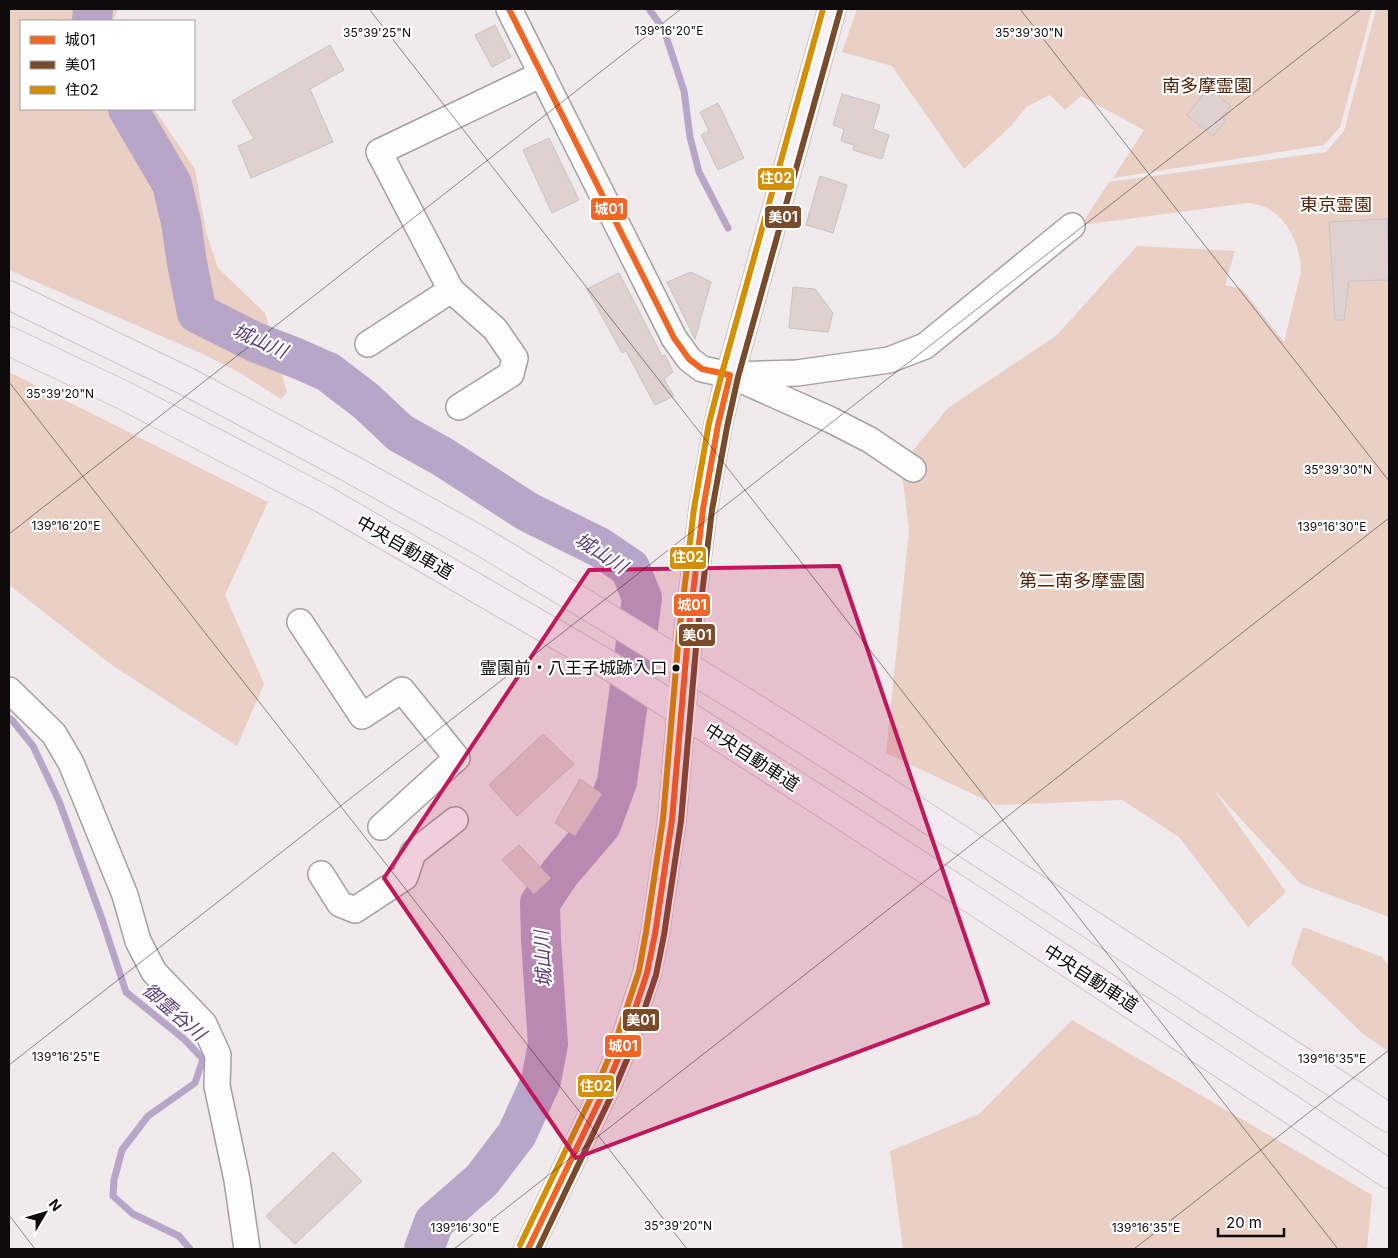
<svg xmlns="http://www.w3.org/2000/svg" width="1398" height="1258" viewBox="0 0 1398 1258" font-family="Inter,'Noto Sans JP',sans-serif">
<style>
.green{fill:#e9cfc4}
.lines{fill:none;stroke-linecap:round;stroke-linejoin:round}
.stream{stroke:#b7a6c7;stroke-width:7}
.river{stroke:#b7a6c7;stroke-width:40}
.building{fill:#dfd1d0;stroke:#c7c3c4}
.street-casing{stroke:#a4a0a2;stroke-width:28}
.primary-casing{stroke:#c9c7c7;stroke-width:30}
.highway-casing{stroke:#c9c7c7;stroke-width:30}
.street{stroke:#fdfcfc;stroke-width:25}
.primary{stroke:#f7f2f6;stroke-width:28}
.highway{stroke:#f4eaf2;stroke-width:28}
.highway-bridge-casing{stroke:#c9c7c7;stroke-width:30;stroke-linecap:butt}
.highway-bridge{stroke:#f4eaf2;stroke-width:28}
.bus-1-casing{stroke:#fff;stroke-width:10}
.bus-2-casing{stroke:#fff;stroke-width:10}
.bus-3-casing{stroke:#fff;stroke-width:10}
.bus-1{stroke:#f26522;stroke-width:6}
.bus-2{stroke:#7a4b2a;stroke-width:6}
.bus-3{stroke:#d48f02;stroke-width:6}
.marked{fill:#c2185b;fill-opacity:0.2;stroke:#c2185b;stroke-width:4;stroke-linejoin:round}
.ticks{fill:none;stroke:#0f0b0c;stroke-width:1;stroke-opacity:0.45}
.bus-dot{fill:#0f0b0c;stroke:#fff;stroke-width:2}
.labels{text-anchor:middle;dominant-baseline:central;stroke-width:4.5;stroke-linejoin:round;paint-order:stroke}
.bus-label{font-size:17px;fill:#0f0b0c;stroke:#fff;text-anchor:end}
.park-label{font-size:18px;fill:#532407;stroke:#fff}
.street-label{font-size:18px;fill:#0f0b0c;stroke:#fff}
.water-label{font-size:19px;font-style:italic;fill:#5c3e79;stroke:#fff}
.ticks-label{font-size:12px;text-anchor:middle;fill:#0f0b0c;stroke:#fff;stroke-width:4.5;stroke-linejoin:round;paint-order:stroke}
.line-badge{stroke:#fff;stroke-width:2}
.badge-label{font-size:14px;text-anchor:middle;font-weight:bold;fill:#fff}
</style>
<rect width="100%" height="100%" fill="#f0eaec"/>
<g class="green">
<path d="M9 9H118L113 21H21V109H154L195 169 206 232 218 268 265 313 287 393 281 399 242 374 205 355 9 270Z"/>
<path d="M857 9H1372L1340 127 1324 145 1113 178 1144 130 1081 96 1065 110 1050 95 1026 107 1011 126 964 169 892 66 842 52Z"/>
<path d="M1376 9H1389V917L1301 884 1213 789 1286 892 1248 927 1179 837 1122 800 996 805 886 753 909 530 901 465 948 408 1057 335 1137 246 1235 251 1225 285 1242 289 1284 342 1301 272C1301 247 1289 220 1267 208 1261 205 1254 204 1248 203L1081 225 1109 182 1326 152 1344 131Z"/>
<path d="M9 372 268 502 225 595 264 684 237 746 113 666 9 585Z"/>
<path d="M1303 927 1382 957 1389 967V1052L1362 1033 1291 964Z"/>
<path d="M1072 1020 1372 1195 1367 1249H903L890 1151 979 1114Z"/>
</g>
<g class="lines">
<g class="stream">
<path d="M649 9 664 30 684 91 690 137 699 172 728 228"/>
<path d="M635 580 646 565"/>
<path d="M9 718 12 720 33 746 59 801 102 919 126 992 184 1039 203 1059 195 1083 148 1116 122 1150 114 1180 113 1196 133 1214 179 1236 190 1249"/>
</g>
<g class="river">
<path d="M92 21 93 9"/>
<path d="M128 109 172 184 181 222 187 263 197 313 257 343 296 358 328 372 366 401 400 433 443 457 528 512 599 547 630 568 642 598 617 782 601 825 560 873 540 903 541 940 548 1044 541 1081 517 1134 482 1180 434 1222 424 1249"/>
</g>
</g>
<g class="building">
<path d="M495 25 511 57 492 67 475 35Z"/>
<path d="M330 45 344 70 310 89 333 142 251 178 238 146 254 139 232 101Z"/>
<path d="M1208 88 1231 106 1222 117 1226 120 1213 136 1187 115Z"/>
<path d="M842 94 880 105 873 129 889 135 882 159 853 150 854 145 841 141 844 129 833 125Z"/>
<path d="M718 103 744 158 718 170 701 135 709 131 700 112Z"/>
<path d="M549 138 579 200 552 213 523 150Z"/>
<path d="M820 176 847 185 833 233 806 225Z"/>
<path d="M1387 219 1389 280 1349 281 1344 320H1335L1329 222Z"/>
<path d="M691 272 711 282 695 339 667 282Z"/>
<path d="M619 273 662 356 665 355 673 372 664 379 674 396 655 405 626 351 622 353 587 289Z"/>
<path d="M793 287 815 289 833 313 828 332 789 328Z"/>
<path d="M543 734 574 764 517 816 489 785Z"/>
<path d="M580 779 602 794 575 836 555 823Z"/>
<path d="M519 845 551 878 534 894 502 860Z"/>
<path d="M333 1152 362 1181 295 1244 266 1216Z"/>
</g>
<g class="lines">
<g class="street-casing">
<g id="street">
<path d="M509 9 674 338 689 359 702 369 730 375 831 420 870 440 913 469"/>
<path d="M368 344 451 290"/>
<path d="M735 375 797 373 889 360 925 346 1072 226"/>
<path d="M459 407 511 374 515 358 495 329 451 290 379 152 542 74"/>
<path d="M300 622 362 716 402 690 457 758 381 827"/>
<path d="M9 690 54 734 71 763 125 895 138 941 154 972 204 1024 218 1055 217 1086 237 1180 247 1249"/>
<path d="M321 874 340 904 355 910 405 877 413 853 455 820"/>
</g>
</g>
<g class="primary-casing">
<path id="primary" d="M528 1249 607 1085 622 1049 647 973 655 934 672 820 688 635 703 509 718 425 730 375 832 9"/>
</g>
<g class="highway-casing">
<g id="highway">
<path d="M9 295 188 382 342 464 481 541 618 624"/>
<path d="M9 341 121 394 323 499 602 661"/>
<path d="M786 779 975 901 1389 1174"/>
<path d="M884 790 1389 1118"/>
</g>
</g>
<use href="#street" class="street"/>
<use href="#primary" class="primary"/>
<use href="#highway" class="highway"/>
<g class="highway-bridge-casing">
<g id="highway-bridge">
<path d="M618 624 756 709 884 790"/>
<path d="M602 661 786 779"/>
</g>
</g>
<use href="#highway-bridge" class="highway-bridge"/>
<g class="bus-1-casing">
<path id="bus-1" d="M509 9 674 338 689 359 702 369 730 375 718 425 703 509 688 635 672 820 655 934 647 973 622 1049 607 1085 528 1249"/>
</g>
<g class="bus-2-casing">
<path id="bus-2" d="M538 1249 615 1088 630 1052 656 975 664 935 681 821 697 636 712 510 727 427 738 377 840 11"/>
</g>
<g class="bus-3-casing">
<path id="bus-3" d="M520 1245 599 1081 614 1046 639 971 646 932 663 819 679 634 694 508 709 423 722 373 823 9"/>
</g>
<use href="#bus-1" class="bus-1"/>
<use href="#bus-2" class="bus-2"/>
<use href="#bus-3" class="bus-3"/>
</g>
<path class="marked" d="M839 566 988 1003 576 1158 384 878 589 570Z"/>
<path class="ticks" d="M369 9 1338 1249M1020 9 1389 481M9 382 687 1249M9 534 681 9M9 1065 1361 9M9 1215 35 1249M454 1249 1389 518M1134 1249 1389 1050"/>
<circle class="bus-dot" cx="676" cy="668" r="4.5"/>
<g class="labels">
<g class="bus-label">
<text x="667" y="668">霊園前・八王子城跡入口</text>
</g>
<g class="park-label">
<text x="1207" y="85">南多摩霊園</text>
<text x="1336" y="204">東京霊園</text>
<text x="1082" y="580">第二南多摩霊園</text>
</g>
<g class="street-label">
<text transform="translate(405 547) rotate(30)">中央自動車道</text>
<text transform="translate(752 757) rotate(33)">中央自動車道</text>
<text transform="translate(1091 978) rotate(33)">中央自動車道</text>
</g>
<g class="water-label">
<text transform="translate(260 341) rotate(24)">城山川</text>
<text transform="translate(601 553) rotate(33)">城山川</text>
<text transform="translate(543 959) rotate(-93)">城山川</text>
<text transform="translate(174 1012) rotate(41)">御霊谷川</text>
</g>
</g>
<g class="ticks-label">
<text x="669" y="35">139°16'20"E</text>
<text x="377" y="37">35°39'25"N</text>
<text x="1029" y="37">35°39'30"N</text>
<text x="60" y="398">35°39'20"N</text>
<text x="1338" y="474">35°39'30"N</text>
<text x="66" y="530">139°16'20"E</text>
<text x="1332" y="531">139°16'30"E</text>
<text x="66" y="1061">139°16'25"E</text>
<text x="1332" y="1063">139°16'35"E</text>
<text x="678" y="1230">35°39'20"N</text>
<text x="465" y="1232">139°16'30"E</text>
<text x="1146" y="1232">139°16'35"E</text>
</g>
<g class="line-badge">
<rect x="757" y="167" width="38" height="24" rx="5" fill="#d48f02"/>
<rect x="590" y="197" width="38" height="24" rx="5" fill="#f26522"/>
<rect x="764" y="205" width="38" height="24" rx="5" fill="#7a4b2a"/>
<rect x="669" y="546" width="38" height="24" rx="5" fill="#d48f02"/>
<rect x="673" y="593" width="38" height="24" rx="5" fill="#f26522"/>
<rect x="678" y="623" width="38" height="24" rx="5" fill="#7a4b2a"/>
<rect x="622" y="1008" width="38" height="24" rx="5" fill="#7a4b2a"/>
<rect x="604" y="1034" width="38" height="24" rx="5" fill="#f26522"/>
<rect x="577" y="1074" width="38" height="24" rx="5" fill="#d48f02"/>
</g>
<g class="badge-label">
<text x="776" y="183">住02</text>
<text x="609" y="214">城01</text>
<text x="783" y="222">美01</text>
<text x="688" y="562">住02</text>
<text x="692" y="610">城01</text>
<text x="697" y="640">美01</text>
<text x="641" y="1025">美01</text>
<text x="623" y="1051">城01</text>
<text x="596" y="1091">住02</text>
</g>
<rect width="1398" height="1258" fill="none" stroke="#0f0b0c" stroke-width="20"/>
<rect x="20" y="20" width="175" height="90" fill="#ffffff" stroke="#9f9d9e"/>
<rect x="30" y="36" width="25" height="8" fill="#f26522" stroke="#9f9d9e"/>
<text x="65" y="45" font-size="15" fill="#0f0b0c">城01</text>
<rect x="30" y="61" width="25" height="8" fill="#7a4b2a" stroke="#9f9d9e"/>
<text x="65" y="70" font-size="15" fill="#0f0b0c">美01</text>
<rect x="30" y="86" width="25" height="8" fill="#d48f02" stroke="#9f9d9e"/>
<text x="65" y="95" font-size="15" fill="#0f0b0c">住02</text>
<g transform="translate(45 1213) rotate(52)" stroke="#ffffff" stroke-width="4" paint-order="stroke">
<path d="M0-4L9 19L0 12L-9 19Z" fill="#0f0b0c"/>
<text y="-8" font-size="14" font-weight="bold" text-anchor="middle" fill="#0f0b0c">N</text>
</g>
<path d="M1218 1228v8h66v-8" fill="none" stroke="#0f0b0c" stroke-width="2.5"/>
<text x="1226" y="1228" font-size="15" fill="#0f0b0c" stroke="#ffffff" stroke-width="4" paint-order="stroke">20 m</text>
</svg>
